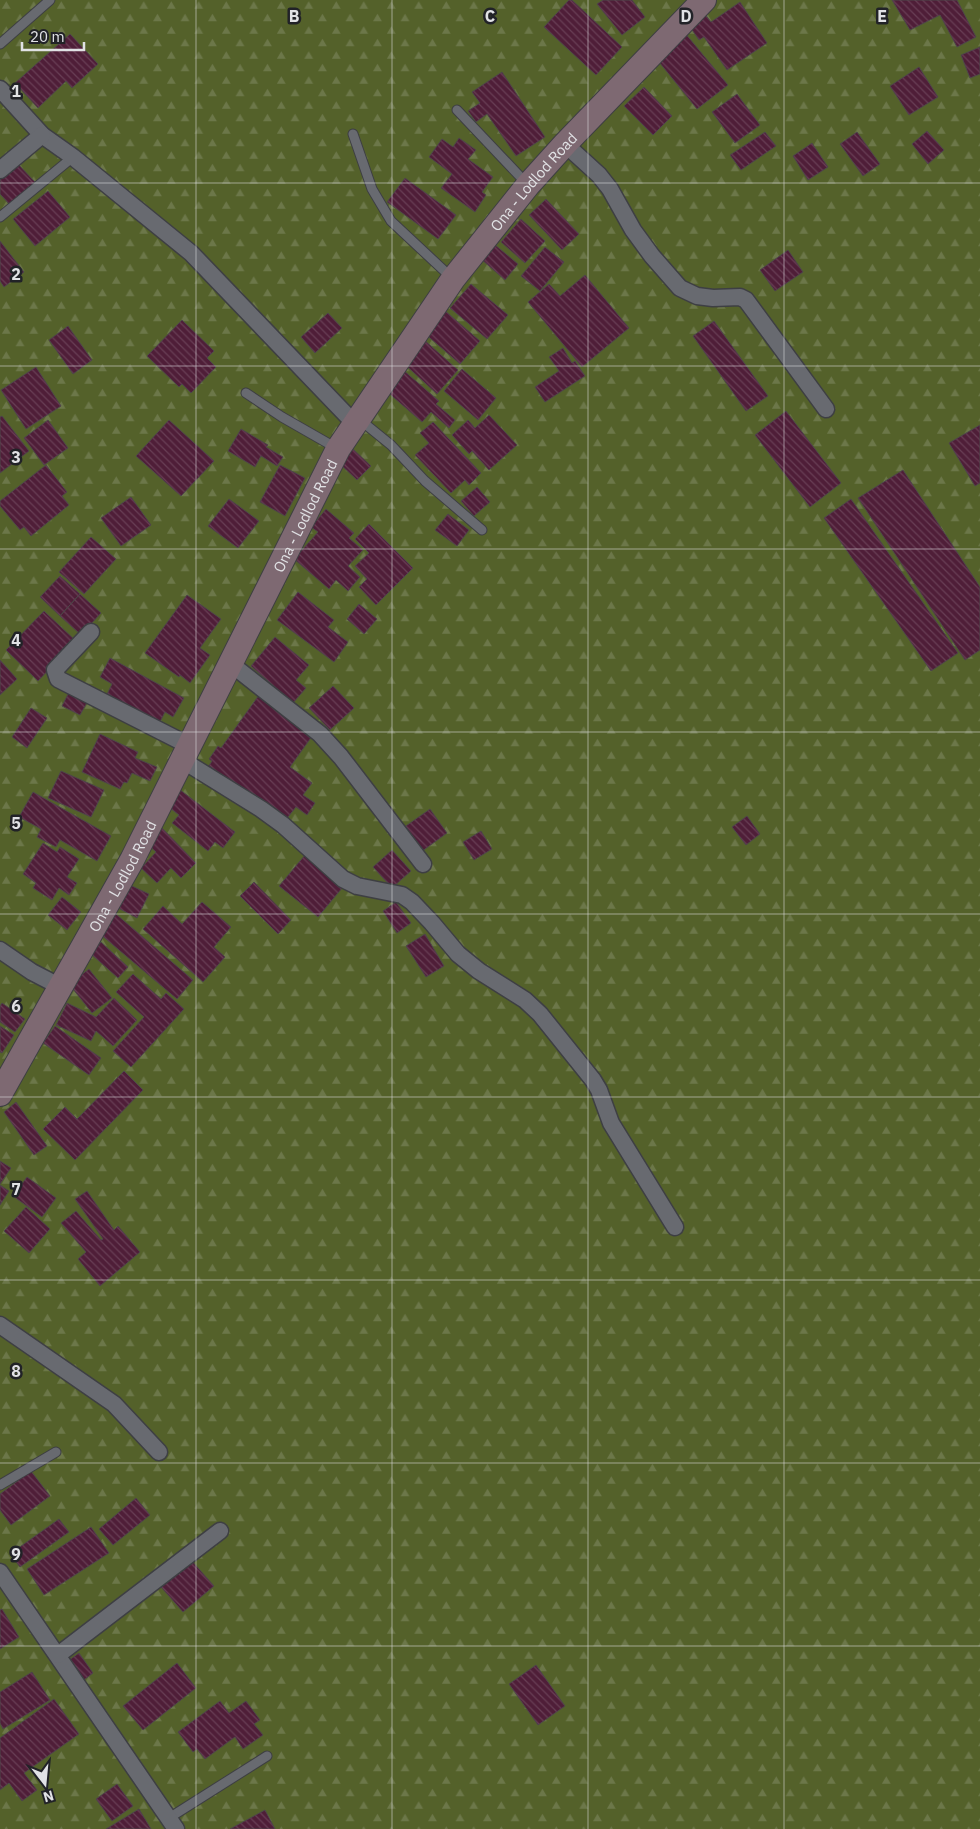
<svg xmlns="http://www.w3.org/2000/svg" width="980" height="1829" viewBox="0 0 980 1829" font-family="'IBM Plex Sans',sans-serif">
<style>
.forest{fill:url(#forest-firs)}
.building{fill:url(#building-back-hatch);stroke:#4d4749}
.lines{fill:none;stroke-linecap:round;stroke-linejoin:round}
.service-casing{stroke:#3e3f43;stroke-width:11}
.minor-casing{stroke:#3e3f43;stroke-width:19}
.secondary-casing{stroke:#3e3f43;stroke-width:26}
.service{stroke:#686a70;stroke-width:9}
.minor{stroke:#686a70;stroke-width:16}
.secondary{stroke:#7e6972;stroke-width:24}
.grid{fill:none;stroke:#e1e2e5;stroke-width:1;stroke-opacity:0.55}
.labels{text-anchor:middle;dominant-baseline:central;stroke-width:5;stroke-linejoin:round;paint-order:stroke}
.street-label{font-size:15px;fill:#e1e2e5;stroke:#212227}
.grid-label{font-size:16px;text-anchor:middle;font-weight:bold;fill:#e1e2e5;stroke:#212227;stroke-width:5;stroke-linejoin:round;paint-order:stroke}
</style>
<defs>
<pattern id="forest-firs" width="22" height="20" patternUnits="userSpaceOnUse" patternTransform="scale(1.25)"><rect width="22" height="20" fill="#54612a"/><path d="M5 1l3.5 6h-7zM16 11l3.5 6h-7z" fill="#6c7749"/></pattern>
<pattern id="building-back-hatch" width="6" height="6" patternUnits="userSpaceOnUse" patternTransform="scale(1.25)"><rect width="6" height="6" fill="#4f1e38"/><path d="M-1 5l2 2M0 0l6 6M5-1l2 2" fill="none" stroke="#683e55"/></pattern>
</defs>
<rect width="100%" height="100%" fill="#212227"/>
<rect class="forest" x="0" y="0" width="980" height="1829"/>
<g class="building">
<path d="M569 0H572L622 47 596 75 544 27Z"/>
<path d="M603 0H632L645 17 622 35 597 4Z"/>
<path d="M892 0H957L976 37 957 47 940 15 910 30Z"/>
<path d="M740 2 767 43 727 70 704 37 699 40 688 24 704 13 711 22Z"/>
<path d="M685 33 728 85 697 109 655 57Z"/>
<path d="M70 34 98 64 72 88 66 81 38 108 15 83Z"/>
<path d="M980 47V74L970 78 961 55Z"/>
<path d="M919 67 938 97 909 115 890 86Z"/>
<path d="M502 72 545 137 516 156 487 114 476 122 468 111 480 103 472 92Z"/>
<path d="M644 87 672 116 653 135 624 106Z"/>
<path d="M737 94 760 125 735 143 712 112Z"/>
<path d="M927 131 944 150 928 164 912 144Z"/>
<path d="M765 132 776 146 741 170 730 155Z"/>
<path d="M857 132 880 164 863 176 840 144Z"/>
<path d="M459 138 476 150 468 159 493 177 482 192 486 195 475 212 441 188 452 174 429 157 442 139 453 147Z"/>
<path d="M812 143 828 167 808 180 793 156Z"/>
<path d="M18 164 35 182 10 205 0 194V180Z"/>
<path d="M405 178 456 215 438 239 387 202Z"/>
<path d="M48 191 70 217 35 246 13 219Z"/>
<path d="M546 199 579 234 562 250 529 215Z"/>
<path d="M521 219 545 241 525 263 501 242Z"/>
<path d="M0 241 24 272 4 287 0 281Z"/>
<path d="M494 244 518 264 505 280 481 259Z"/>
<path d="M545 247 564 262 540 291 521 276Z"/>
<path d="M788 250 803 272 775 291 760 270Z"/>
<path d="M585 275 629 328 582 367 528 302 549 284 560 296Z"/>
<path d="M471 284 508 315 487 339 450 308Z"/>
<path d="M443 309 480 341 460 364 423 332Z"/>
<path d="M328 313 342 328 315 353 301 337Z"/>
<path d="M182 320 214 351 207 358 216 367 191 393 182 384 179 387 147 356Z"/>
<path d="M714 321 768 396 746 411 693 336Z"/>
<path d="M68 326 92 360 73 374 49 340Z"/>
<path d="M422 338 458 370 437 394 401 361Z"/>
<path d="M563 348 572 363 575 361 585 376 545 402 535 387 559 371 549 357Z"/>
<path d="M36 367 61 406 26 429 1 390Z"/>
<path d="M402 369 439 401 436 404 455 420 449 428 431 412 422 422 385 390Z"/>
<path d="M462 369 496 398 478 420 444 391Z"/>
<path d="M786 411 841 483 810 507 755 435Z"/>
<path d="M489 415 517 445 489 470 472 451 469 454 452 435 468 420 475 428Z"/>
<path d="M2 416 29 451 0 473V417Z"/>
<path d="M48 420 68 448 44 465 24 438Z"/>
<path d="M169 420 214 461 181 496 136 456Z"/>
<path d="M433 422 481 473 469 485 465 480 451 493 415 455 429 443 420 433Z"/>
<path d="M980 425V483L975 486 949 443Z"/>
<path d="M241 429 268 445 266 447 283 457 277 466 261 456 255 467 228 451Z"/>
<path d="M353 449 371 466 357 480 339 463Z"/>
<path d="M46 465 67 492 62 496 69 505 31 536 24 527 20 530 0 506V501Z"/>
<path d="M280 465 305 478 285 516 260 502Z"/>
<path d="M903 470 980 587V650L965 660 858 498Z"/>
<path d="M477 487 490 502 474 516 461 501Z"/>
<path d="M131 497 151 525 121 546 101 518Z"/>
<path d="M229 499 259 521 238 548 208 526Z"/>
<path d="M851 499 958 653 931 671 824 518Z"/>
<path d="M326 509 354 533 349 538 363 550 348 566 360 577 348 591 336 580 329 589 294 559 318 532 311 527Z"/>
<path d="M448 514 469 530 457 546 435 530Z"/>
<path d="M369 524 413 568 376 605 359 587 367 579 355 566 369 553 355 539Z"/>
<path d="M91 537 116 559 84 594 59 572Z"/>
<path d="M60 576 80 594 60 616 40 597Z"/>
<path d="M298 592 334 620 328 627 348 642 334 662 277 620Z"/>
<path d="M80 594 101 613 81 635 60 616Z"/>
<path d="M187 595 221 619 200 648 210 655 190 683 180 675 179 677 145 653Z"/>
<path d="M359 604 377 619 364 634 347 619Z"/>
<path d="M44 611 76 641 38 681 6 650Z"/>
<path d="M275 637 309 665 296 680 306 688 293 703 251 666Z"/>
<path d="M110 658 184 698 173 717 165 712 160 722 107 694 112 684 100 677Z"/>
<path d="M0 660 17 679 0 695Z"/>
<path d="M333 686 354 708 330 730 309 708Z"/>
<path d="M69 692 88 701 80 715 62 706Z"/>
<path d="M259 695 313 735 290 767 312 783 303 795 315 803 307 815 296 807 284 822 208 767 212 761 209 759 218 746 221 748Z"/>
<path d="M31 708 47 718 27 748 12 737Z"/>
<path d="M100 734 138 752 135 758 157 767 150 781 132 773 127 783 124 782 120 789 82 772Z"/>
<path d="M61 771 104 790 91 817 48 798Z"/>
<path d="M179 789 235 832 223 848 215 842 208 851 172 823 179 815 166 805Z"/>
<path d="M33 792 111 836 97 861 60 840 56 847 37 837 41 829 19 817Z"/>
<path d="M430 809 447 833 421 852 403 828Z"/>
<path d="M747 816 760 834 746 845 732 827Z"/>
<path d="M162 828 196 863 181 878 171 868 157 883 141 868 156 852 146 843Z"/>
<path d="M481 831 492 849 474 860 463 842Z"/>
<path d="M43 843 57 852 60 847 79 859 67 877 77 883 69 895 59 888 52 900 33 888 36 883 23 874Z"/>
<path d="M392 850 411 871 392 888 373 867Z"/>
<path d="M305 855 343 887 318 917 279 886Z"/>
<path d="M254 882 291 920 278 934 240 896Z"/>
<path d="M130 885 149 894 137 918 118 908Z"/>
<path d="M62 897 81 912 67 930 48 915Z"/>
<path d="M202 902 231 927 214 947 225 957 203 982 143 929 163 906 182 924Z"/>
<path d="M396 902 411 923 397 933 383 911Z"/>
<path d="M116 914 193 980 177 999 100 934Z"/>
<path d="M425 934 444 966 426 977 406 946Z"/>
<path d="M101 942 128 967 118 978 91 954Z"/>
<path d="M89 969 112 998 92 1013 69 984Z"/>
<path d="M133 974 161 999 166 993 184 1009 131 1067 113 1051 144 1017 116 992Z"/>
<path d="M114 998 137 1020 113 1046 96 1031 91 1041 56 1025 67 1003 96 1017Z"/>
<path d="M2 1003 25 1019 15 1032 0 1022V1006Z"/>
<path d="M0 1026 14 1035 2 1053 0 1052Z"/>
<path d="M55 1026 101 1058 89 1075 43 1043Z"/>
<path d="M124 1071 143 1090 75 1160 43 1129 65 1107 77 1119Z"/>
<path d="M16 1102 47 1146 34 1155 4 1112Z"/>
<path d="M0 1161 11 1168 0 1184Z"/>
<path d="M27 1177 56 1198 42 1217 13 1196Z"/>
<path d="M0 1185 9 1191 0 1205Z"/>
<path d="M87 1191 114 1230 118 1226 140 1252 100 1286 78 1259 86 1252 61 1223 76 1211 101 1240 103 1239 75 1199Z"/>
<path d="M26 1207 50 1229 29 1253 4 1231Z"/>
<path d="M31 1471 50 1496 11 1525 0 1510V1494Z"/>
<path d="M136 1498 150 1515 113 1545 99 1529Z"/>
<path d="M59 1519 69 1532 20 1567 10 1554Z"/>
<path d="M91 1527 109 1553 44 1595 27 1569Z"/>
<path d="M192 1561 214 1586 183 1612 161 1587Z"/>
<path d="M2 1609 19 1637 0 1649V1610Z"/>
<path d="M79 1653 93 1673 80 1683 65 1663Z"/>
<path d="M177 1663 196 1688 143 1730 123 1706Z"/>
<path d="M536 1665 565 1706 538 1725 509 1684Z"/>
<path d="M32 1672 50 1700 3 1729 0 1723V1692Z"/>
<path d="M54 1699 79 1734 24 1773 37 1790 22 1801 9 1783 0 1790V1738Z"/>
<path d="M220 1701 229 1713 246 1701 260 1720 254 1724 263 1735 243 1749 235 1737 205 1759 197 1749 193 1752 178 1732Z"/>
<path d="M117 1784 133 1806 112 1821 96 1799Z"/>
<path d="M139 1809 151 1829H106Z"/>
<path d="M265 1810 275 1829H230Z"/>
</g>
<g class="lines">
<g class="service-casing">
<g id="service">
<path d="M0 44 50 0"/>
<path d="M457 110 528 185"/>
<path d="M353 134 372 189 391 221 453 279"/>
<path d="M0 217 73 157"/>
<path d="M246 393 282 417 338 449"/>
<path d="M359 419 391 445 425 481 482 530"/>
<path d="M0 1485 56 1452"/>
<path d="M169 1818 267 1756"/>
</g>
</g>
<g class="minor-casing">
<g id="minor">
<path d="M0 89 42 135 73 157 191 253 355 424"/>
<path d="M565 144 599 175 610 189 633 230 652 256 680 288 697 296 713 298 740 297 746 300 826 409"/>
<path d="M0 170 42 135"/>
<path d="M91 632 55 670 58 679 190 746"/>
<path d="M231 664 320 734 341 757 423 864"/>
<path d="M182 760 261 809 283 825 343 879 357 886 402 895 412 902 432 923 458 954 479 971 525 1000 540 1014 593 1080 599 1090 611 1123 675 1227"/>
<path d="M0 950 32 972 61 987"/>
<path d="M0 1325 114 1404 159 1452"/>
<path d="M0 1572 176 1829"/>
<path d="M58 1655 220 1531"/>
</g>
</g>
<g class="secondary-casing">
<g id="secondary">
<path id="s1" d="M0 1094 132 860 338 449 453 279 528 185 565 144 704 0"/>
</g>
</g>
<use href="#service" class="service"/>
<use href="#minor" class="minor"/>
<use href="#secondary" class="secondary"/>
</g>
<path class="grid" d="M196 0V1829M392 0V1829M588 0V1829M784 0V1829M0 183H980M0 366H980M0 549H980M0 732H980M0 914H980M0 1097H980M0 1280H980M0 1463H980M0 1646H980"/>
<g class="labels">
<g class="street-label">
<text stroke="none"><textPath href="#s1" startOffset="1060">Ona - Lodlod Road</textPath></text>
<text stroke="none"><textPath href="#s1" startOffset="654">Ona - Lodlod Road</textPath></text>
<text stroke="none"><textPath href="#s1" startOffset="250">Ona - Lodlod Road</textPath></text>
</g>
</g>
<g class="grid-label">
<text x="294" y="22">B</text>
<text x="490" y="22">C</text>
<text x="686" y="22">D</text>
<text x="882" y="22">E</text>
<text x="16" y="97">1</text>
<text x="16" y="280">2</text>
<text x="16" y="463">3</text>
<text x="16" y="646">4</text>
<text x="16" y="829">5</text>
<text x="16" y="1012">6</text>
<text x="16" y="1195">7</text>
<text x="16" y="1377">8</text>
<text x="16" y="1560">9</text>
</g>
<g transform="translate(45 1784) rotate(164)" stroke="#212227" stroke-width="4" paint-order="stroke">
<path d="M0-4L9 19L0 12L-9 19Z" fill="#e1e2e5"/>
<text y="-8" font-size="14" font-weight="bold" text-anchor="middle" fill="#e1e2e5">N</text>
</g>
<path d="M22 42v8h62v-8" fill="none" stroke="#e1e2e5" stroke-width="2.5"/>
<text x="30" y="42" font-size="15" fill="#e1e2e5" stroke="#212227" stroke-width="4" paint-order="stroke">20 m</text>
</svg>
